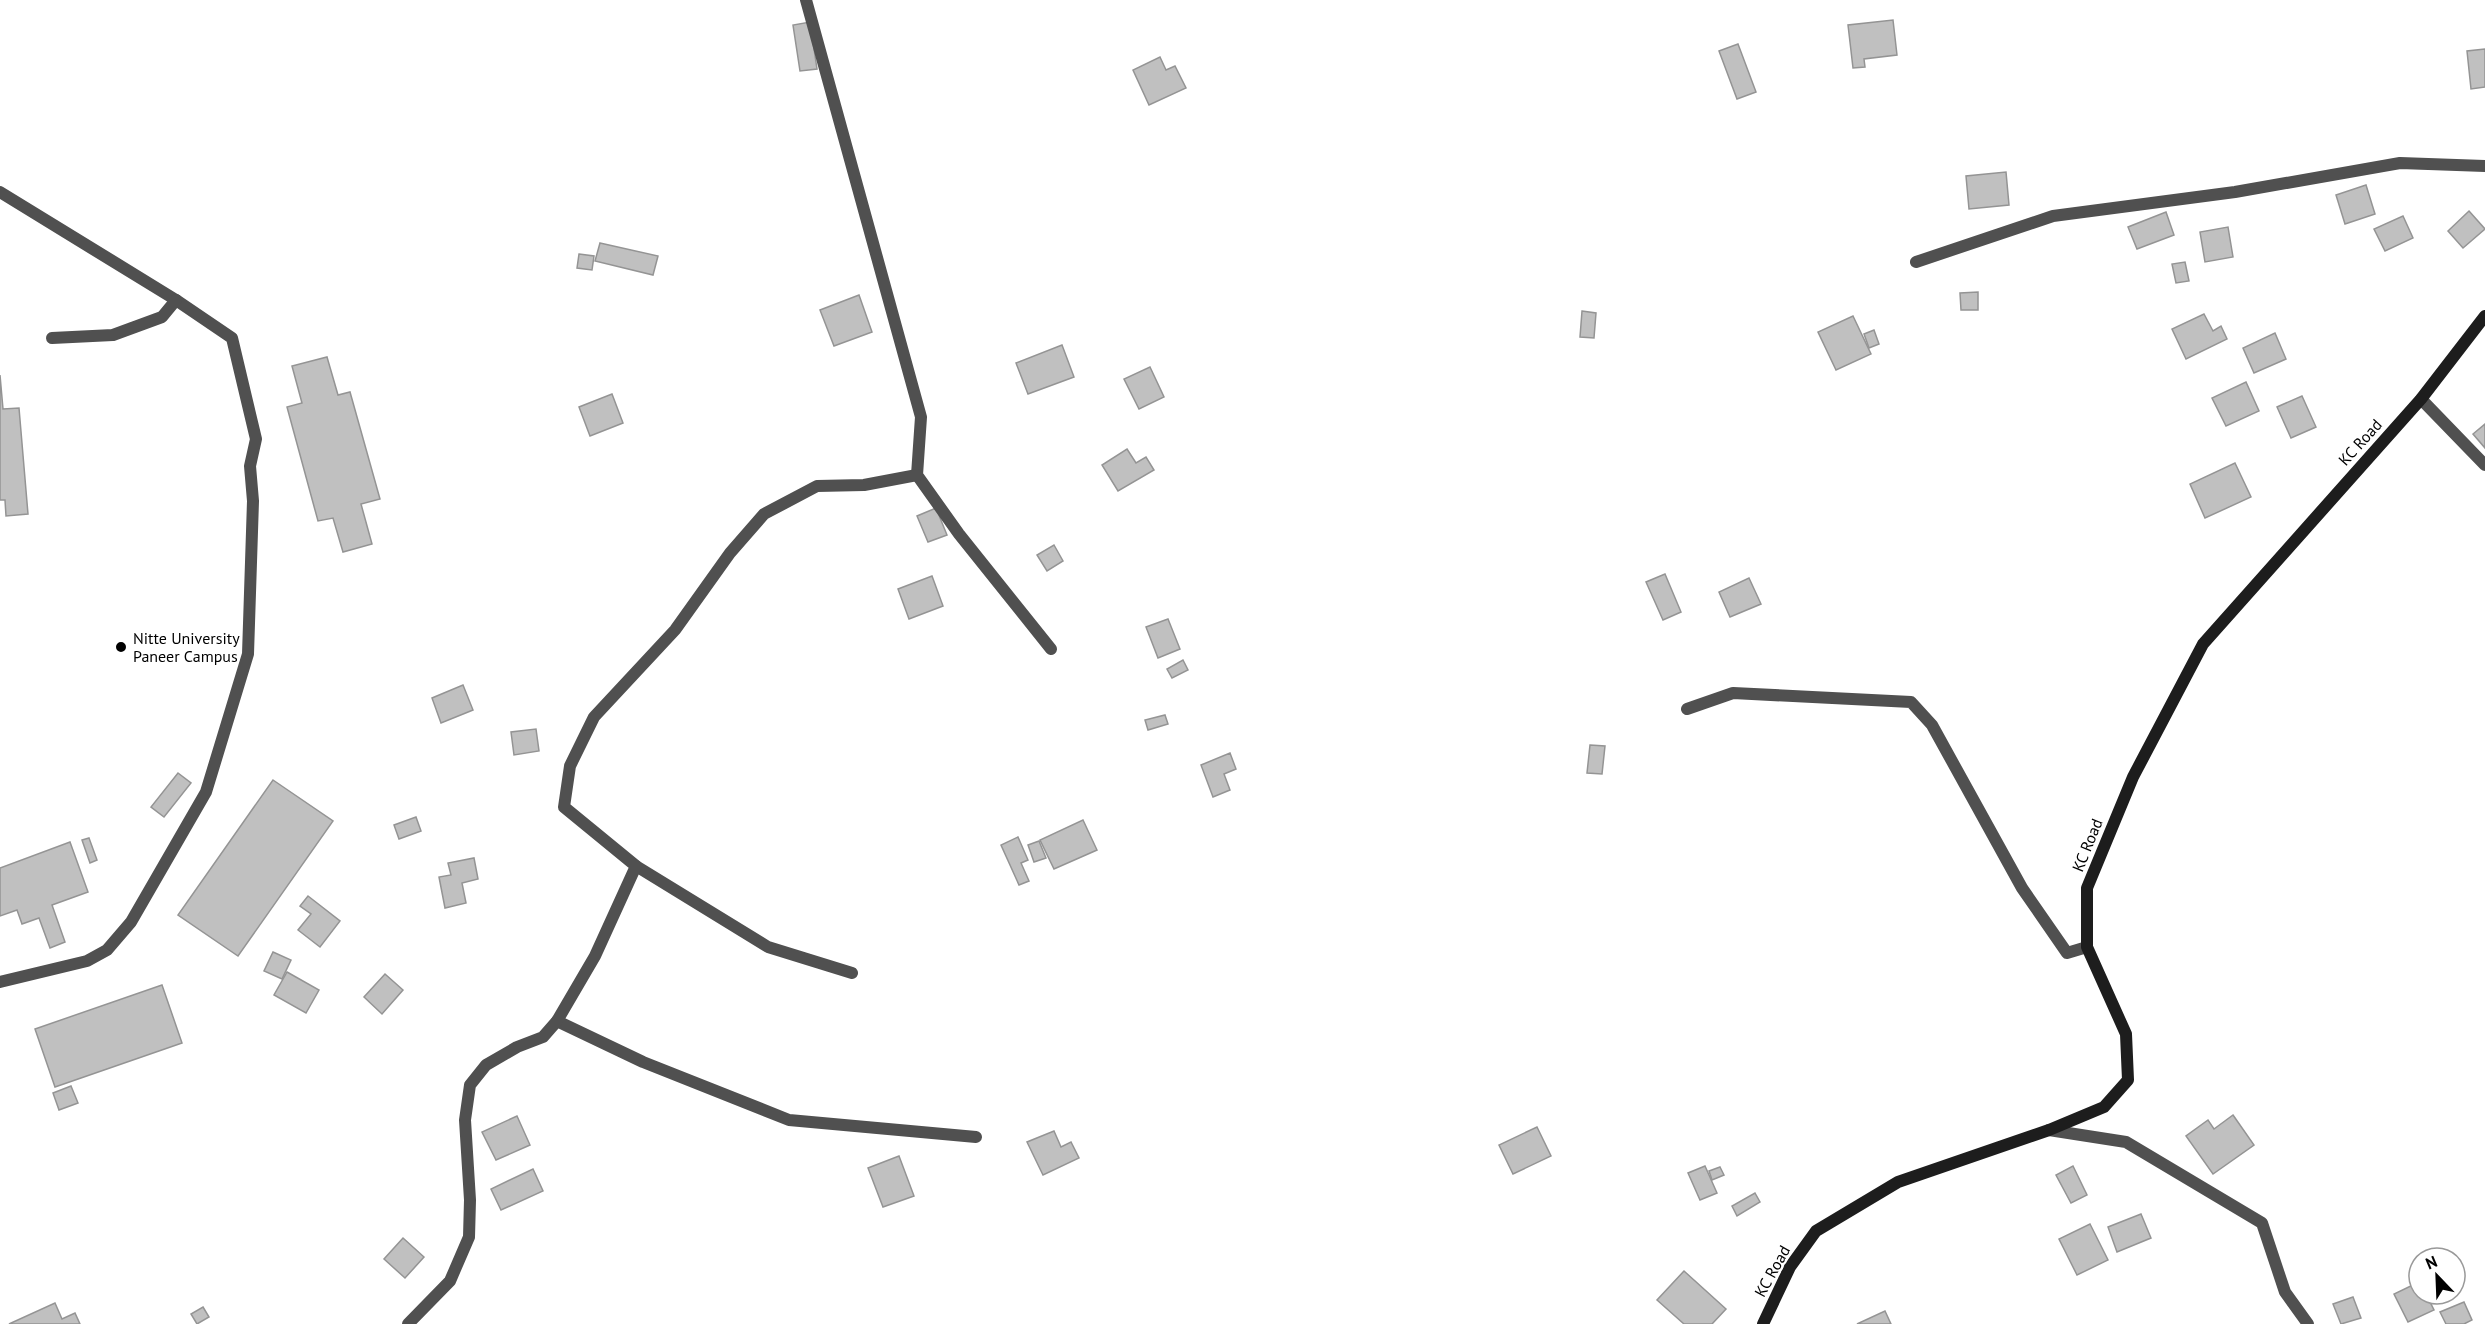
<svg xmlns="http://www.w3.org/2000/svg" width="2485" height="1324" viewBox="0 0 2485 1324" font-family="'PT Sans',sans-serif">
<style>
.building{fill:#c0c0c0;stroke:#949494;stroke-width:1.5}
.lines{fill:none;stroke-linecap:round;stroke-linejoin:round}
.street{stroke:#505050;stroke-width:12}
.secondary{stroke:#1d1d1d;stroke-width:12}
.poi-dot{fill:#000;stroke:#fff;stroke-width:2}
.labels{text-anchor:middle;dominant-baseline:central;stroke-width:4.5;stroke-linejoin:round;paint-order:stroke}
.street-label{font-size:16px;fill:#000;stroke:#fff}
.poi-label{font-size:16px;fill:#000;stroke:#fff;text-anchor:start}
</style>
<rect width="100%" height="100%" fill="#fff"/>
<g class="building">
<path d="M1893 20 1897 55 1864 59 1865 67 1853 68 1848 25Z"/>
<path d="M810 22 817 69 800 71 793 25Z"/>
<path d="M1738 44 1756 92 1737 99 1719 51Z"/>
<path d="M2485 49V87L2471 89 2467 51Z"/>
<path d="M1160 57 1166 70 1175 66 1186 88 1149 105 1133 70Z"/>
<path d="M2006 172 2009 205 1969 209 1966 176Z"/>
<path d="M2366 185 2375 214 2345 224 2336 195Z"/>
<path d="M2469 211 2485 229 2463 248 2448 231Z"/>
<path d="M2166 212 2174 235 2137 249 2128 227Z"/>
<path d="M2403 216 2413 238 2385 251 2374 229Z"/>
<path d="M2228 227 2233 257 2205 262 2200 232Z"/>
<path d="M600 243 658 256 653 275 595 261Z"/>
<path d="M579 254 594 256 592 270 577 268Z"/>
<path d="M2185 262 2189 281 2176 283 2172 264Z"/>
<path d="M1978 292V310H1961L1960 293Z"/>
<path d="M859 295 872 332 834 346 820 310Z"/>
<path d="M1582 311 1596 313 1594 338 1580 337Z"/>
<path d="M2204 314 2213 331 2221 326 2227 339 2186 359 2172 329Z"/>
<path d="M1853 316 1871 354 1836 370 1818 332Z"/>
<path d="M1874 330 1879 344 1869 348 1864 334Z"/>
<path d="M2275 333 2286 359 2254 373 2243 348Z"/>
<path d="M1062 345 1074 377 1028 394 1016 363Z"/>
<path d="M327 357 338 395 350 392 380 499 361 504 372 544 343 552 333 518 318 521 287 407 302 403 292 366Z"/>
<path d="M1150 367 1164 397 1139 409 1124 379Z"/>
<path d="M0 375 3 409 19 408 28 514 6 516 5 500H0Z"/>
<path d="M2246 382 2259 411 2226 426 2212 398Z"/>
<path d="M612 394 623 423 590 436 579 407Z"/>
<path d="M2302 396 2316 427 2291 438 2277 407Z"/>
<path d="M2485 424V448L2473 434Z"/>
<path d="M1127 449 1136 463 1146 457 1154 470 1118 491 1102 465Z"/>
<path d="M2235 463 2251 497 2205 518 2190 484Z"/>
<path d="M936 508 947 535 928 542 917 516Z"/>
<path d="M1054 545 1063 561 1047 571 1037 555Z"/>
<path d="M1665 574 1681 612 1663 620 1646 582Z"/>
<path d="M932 576 943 606 909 619 898 589Z"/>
<path d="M1749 578 1761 604 1730 617 1719 592Z"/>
<path d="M1168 619 1180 649 1158 658 1146 627Z"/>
<path d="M1183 660 1188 670 1172 678 1167 669Z"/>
<path d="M463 685 473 710 441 723 432 698Z"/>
<path d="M1165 715 1168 724 1148 730 1145 720Z"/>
<path d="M536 729 539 751 514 755 511 732Z"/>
<path d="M1590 745 1605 746 1602 774 1587 773Z"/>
<path d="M1230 753 1236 769 1224 774 1230 790 1213 797 1201 765Z"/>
<path d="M178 773 191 783 164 817 151 807Z"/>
<path d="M273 780 333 821 238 956 178 915Z"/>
<path d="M416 817 421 831 399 839 394 825Z"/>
<path d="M1083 820 1097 850 1054 869 1040 840Z"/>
<path d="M1018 837 1028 860 1021 863 1029 881 1019 885 1001 845Z"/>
<path d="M89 838 97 860 90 863 82 840Z"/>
<path d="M1039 841 1046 858 1034 862 1028 845Z"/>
<path d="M70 842 88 892 52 905 65 942 50 948 39 918 22 924 17 910 0 916V868Z"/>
<path d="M474 858 478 879 462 883 466 903 445 908 439 877 451 875 448 863Z"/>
<path d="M308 896 340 921 320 947 298 930 311 914 300 906Z"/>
<path d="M273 952 291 960 282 979 264 971Z"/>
<path d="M287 972 319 990 306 1013 274 995Z"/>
<path d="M385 974 403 990 382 1014 364 997Z"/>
<path d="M162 985 182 1043 55 1087 35 1029Z"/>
<path d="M71 1086 78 1103 59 1110 53 1093Z"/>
<path d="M2233 1115 2254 1145 2213 1174 2186 1136 2208 1120 2214 1129Z"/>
<path d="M517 1116 530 1145 496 1160 482 1132Z"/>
<path d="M1537 1127 1551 1156 1513 1174 1499 1145Z"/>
<path d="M1054 1131 1061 1147 1071 1142 1079 1158 1043 1175 1027 1142Z"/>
<path d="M899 1156 914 1196 883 1207 868 1168Z"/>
<path d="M1705 1166 1717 1193 1700 1200 1688 1173Z"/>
<path d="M2073 1166 2087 1195 2071 1203 2056 1175Z"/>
<path d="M1720 1167 1724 1175 1712 1180 1709 1171Z"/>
<path d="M533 1169 543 1191 501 1210 491 1189Z"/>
<path d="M1755 1193 1760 1202 1737 1216 1732 1206Z"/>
<path d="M2141 1214 2151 1238 2117 1252 2108 1227Z"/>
<path d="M2090 1224 2108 1260 2077 1275 2059 1239Z"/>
<path d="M403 1238 424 1257 405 1278 384 1259Z"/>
<path d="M1684 1271 1726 1309 1712 1324H1684L1657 1300Z"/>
<path d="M2419 1282V1294H2426L2434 1310 2408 1322 2394 1294Z"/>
<path d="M2353 1297 2361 1318 2341 1324 2333 1304Z"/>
<path d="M2464 1302 2472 1320 2464 1324H2446L2440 1312Z"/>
<path d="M55 1303 62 1319 75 1313 80 1324H9Z"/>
<path d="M203 1307 209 1317 197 1324 191 1314Z"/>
<path d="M1885 1311 1891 1324H1857Z"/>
</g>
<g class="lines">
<g class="street">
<path d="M806 0 921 417 917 475 959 534 1051 649"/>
<path d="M0 192 176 300 232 338 256 439 250 466 253 501 248 654 206 792 131 922 107 950 87 961 0 982"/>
<path d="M1916 262 2053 216 2235 192 2400 163 2485 166"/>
<path d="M52 338 113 335 162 317 176 300"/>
<path d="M2421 399 2485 465"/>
<path d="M1687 709 1733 693 1911 702 1932 725 2022 888 2067 953 2087 947"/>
<path d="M636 866 768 947 852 973"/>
<path d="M557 1021 643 1062 789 1120 976 1137"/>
<path d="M2049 1130 2126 1142 2262 1223 2285 1292 2308 1324"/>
<path d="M408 1324 450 1281 469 1237 470 1200 465 1120 470 1085 486 1065 517 1047 543 1037 557 1021 595 956 636 866 564 807 570 766 594 717 675 630 730 553 764 514 817 486 864 485 917 475"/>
</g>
<path class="secondary" d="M1763 1324 1790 1267 1816 1231 1898 1182 2049 1130 2104 1107 2128 1080 2126 1034 2087 947V888L2133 777 2203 644 2421 399 2485 316"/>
</g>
<circle class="poi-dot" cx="121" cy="647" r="6"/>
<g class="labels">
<g class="street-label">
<text transform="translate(2360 442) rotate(-48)">KC Road</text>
<text transform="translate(2087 845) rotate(-68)">KC Road</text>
<text transform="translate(1772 1271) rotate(-61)">KC Road</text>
</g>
<g class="poi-label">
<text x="133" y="638">Nitte University<tspan x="133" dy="18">Paneer Campus</tspan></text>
</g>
</g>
<g transform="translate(2437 1276) rotate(337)"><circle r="28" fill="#ffffff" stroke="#999999" stroke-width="1.5"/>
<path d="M0-4.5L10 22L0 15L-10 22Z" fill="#000000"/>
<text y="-9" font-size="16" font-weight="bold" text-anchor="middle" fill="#000000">N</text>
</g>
</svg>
